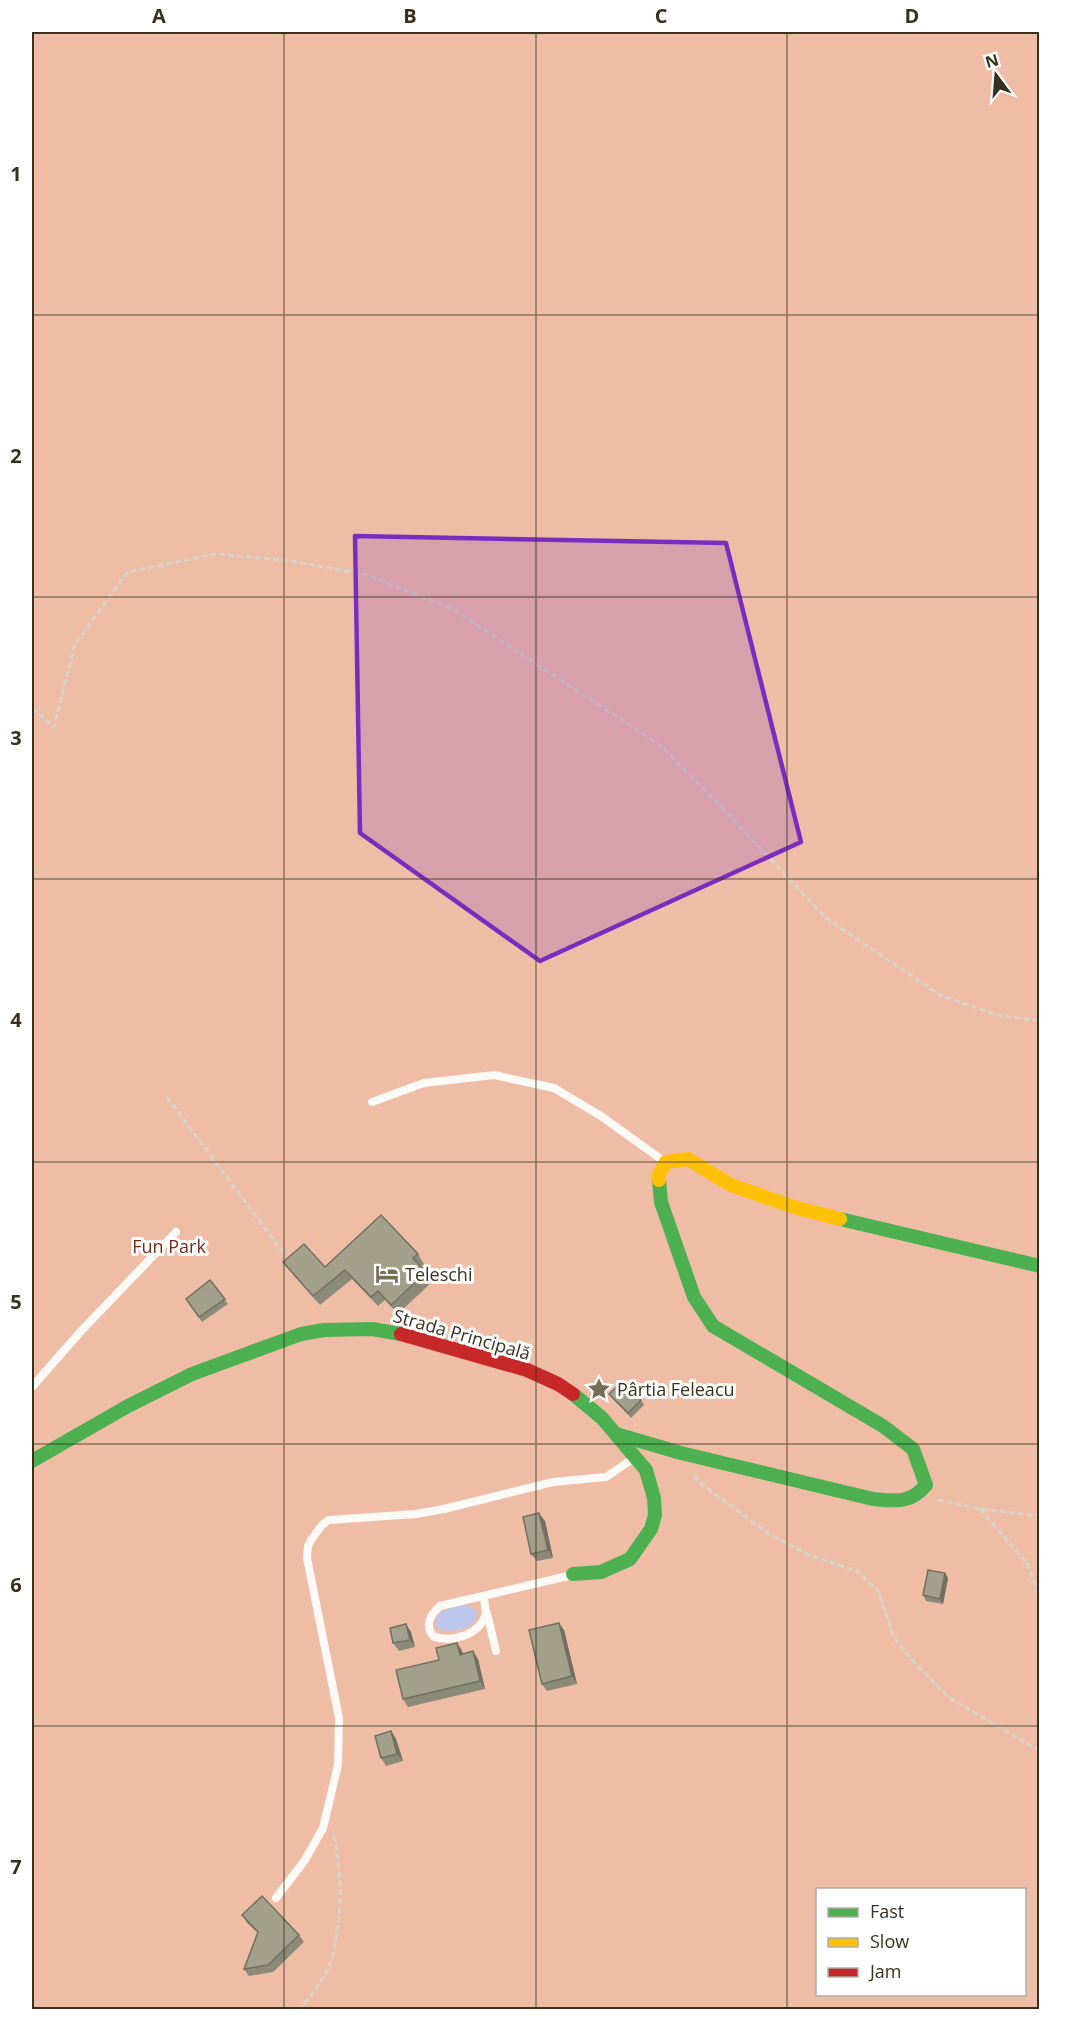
<svg xmlns="http://www.w3.org/2000/svg" width="1071" height="2041" viewBox="0 0 1071 2041" font-family="'Open Sans',sans-serif">
<style>
.green{fill:#efbda6;fill-rule:evenodd}
.water{fill:#bdc6ed}
.lines{fill:none;stroke-linecap:round;stroke-linejoin:round}
.path{stroke:#d7d4cc;stroke-width:3;stroke-dasharray:6 3;stroke-linecap:butt}
.lane{stroke:#fbfaf6;stroke-width:8}
.fast{stroke:#4caf50;stroke-width:14}
.slow{stroke:#ffc107;stroke-width:14}
.jam{stroke:#c62828;stroke-width:14}
.wall{fill:#8b8a78}
.shaded-wall{fill:#717061}
.building{fill:#a2a08b;stroke:#717061;stroke-width:1.5}
.marked{fill:#7b2cbf;fill-opacity:0.2;stroke:#7b2cbf;stroke-width:4.5;stroke-linejoin:round}
.grid{fill:none;stroke:#37311e;stroke-width:1.5;stroke-opacity:0.55}
.labels{text-anchor:middle;dominant-baseline:central;stroke-width:6;stroke-linejoin:round;paint-order:stroke}
.park-label{font-size:18px;fill:#792817;stroke:#fff}
.poi-label{font-size:18px;fill:#37311e;stroke:#fff;text-anchor:start}
.street-label{font-size:18px;fill:#37311e;stroke:#fff}
.neatline{fill:none;stroke:#37311e;stroke-width:2}
.grid-label{font-size:20px;text-anchor:middle;font-weight:bold;fill:#37311e}
</style>
<rect width="100%" height="100%" fill="#e6dec3"/>
<path class="green" d="M32 32H1039V2009L32 2010ZM818 1890H1024V1994H818Z"/>
<path class="water" d="M460 1606H469L476 1610C480 1629 451 1634 438 1629 430 1613 447 1608 460 1606Z"/>
<g class="lines">
<g class="path">
<path d="M32 708 54 727 75 644 128 572 216 554 292 561 367 575 451 608 660 745 729 815 826 918 940 995 997 1015 1040 1021"/>
<path d="M167 1097 285 1255"/>
<path d="M694 1476 704 1486 769 1534 809 1555 857 1571 878 1591 894 1638 914 1662 948 1697 1040 1751"/>
<path d="M938 1500 980 1509 1040 1516"/>
<path d="M980 1509 1027 1563 1040 1598"/>
<path d="M298 2010C311 1996 323 1981 330 1964 334 1954 335 1943 337 1932 343 1897 340 1866 333 1831"/>
</g>
<g class="lane">
<path d="M372 1102 424 1083 494 1075 554 1088 601 1116 665 1162"/>
<path d="M32 1387 82 1330 176 1232"/>
<path d="M484 1597 486 1614C479 1635 455 1642 434 1637 424 1626 430 1615 440 1606L572 1575"/>
<path d="M487 1613 496 1651"/>
<path d="M276 1898 305 1860 323 1828 338 1765 339 1718 307 1558 308 1546 311 1540 322 1525 329 1520 416 1514 444 1509 553 1482 606 1477 634 1458"/>
</g>
<g class="fast">
<path d="M840 1219 1040 1266"/>
<path d="M573 1394 602 1418 646 1470 654 1498 655 1515 651 1529 630 1559 601 1572 573 1574"/>
<path d="M616 1434 681 1453 873 1499C896 1501 910 1504 926 1485L913 1449 883 1426 713 1326 694 1297 661 1202 659 1180"/>
<path d="M32 1461 128 1406 192 1374 301 1334 324 1330 372 1329 401 1334"/>
</g>
<path class="slow" d="M659 1180V1174L666 1162 688 1159 731 1185 797 1208 840 1219"/>
<path class="jam" d="M401 1334 527 1370 558 1384 573 1394"/>
</g>
<g class="wall">
<path d="M418 1254 424 1264 421 1266 433 1281 398 1314 385 1300 378 1306 352 1279 320 1305 290 1271 283 1262 325 1267Z"/>
<path d="M210 1280 228 1304 202 1322 186 1299Z"/>
<path d="M609 1394 641 1400 644 1405 631 1418 613 1399Z"/>
<path d="M545 1521 553 1558 537 1561 531 1554Z"/>
<path d="M945 1573 948 1578 943 1604 926 1601 923 1595Z"/>
<path d="M564 1630 577 1684 547 1691 542 1684Z"/>
<path d="M411 1632 415 1647 399 1651 393 1643Z"/>
<path d="M457 1643 462 1651 463 1654 478 1659 485 1689 408 1707 403 1699Z"/>
<path d="M391 1731 396 1739 403 1761 386 1766 381 1758Z"/>
<path d="M242 1915 299 1935 304 1942 273 1972 249 1976 244 1969 258 1933 247 1923Z"/>
</g>
<g class="shaded-wall">
<path d="M539 1513 545 1521 553 1558 548 1550Z"/>
<path d="M945 1573 948 1578 943 1604 940 1599Z"/>
<path d="M559 1623 564 1630 577 1684 572 1676Z"/>
<path d="M406 1624 411 1632 415 1647 410 1640Z"/>
<path d="M457 1643 462 1651 465 1662 460 1655Z"/>
<path d="M473 1651 478 1659 485 1689 480 1681Z"/>
<path d="M391 1731 396 1739 403 1761 397 1754Z"/>
</g>
<g class="building">
<path d="M381 1215 418 1254 413 1258 426 1272 391 1305 378 1291 371 1297 345 1270 313 1296 283 1262 304 1244 325 1267Z"/>
<path d="M210 1280 225 1299 199 1317 186 1299Z"/>
<path d="M623 1381 641 1400 628 1413 609 1394Z"/>
<path d="M539 1513 548 1550 531 1554 523 1517Z"/>
<path d="M928 1570 945 1573 940 1599 923 1595Z"/>
<path d="M559 1623 572 1676 542 1684 529 1630Z"/>
<path d="M406 1624 410 1640 393 1643 390 1628Z"/>
<path d="M457 1643 460 1655 473 1651 480 1681 403 1699 396 1670 439 1660 436 1648Z"/>
<path d="M391 1731 397 1754 381 1758 375 1736Z"/>
<path d="M262 1896 299 1935 268 1965 244 1969 258 1932 242 1915Z"/>
</g>
<path class="marked" d="M355 536 726 543 801 842 540 961 360 833Z"/>
<path class="grid" d="M284 32V2010M536 32V2010M787 32V2010M32 315H1040M32 597H1040M32 879H1040M32 1162H1040M32 1444H1040M32 1726H1040"/>
<defs>
<g id="hotel-bare" transform="scale(1.8)"><path d="M-6-4.5h1.5V1H6V5H4.5V3h-9V5H-6ZM-4 0a1.8 1.8 0 1 1 3.6 0ZM.5 0V-2.5h3Q6-2.5 6 0Z" fill="#746e58" stroke="#fff" stroke-width="2.5" paint-order="stroke"/></g>
<g id="sight-bare" transform="scale(1.8)"><path d="M0-6L1.8-2.2L6-1.7L2.9 1.2L3.7 5.4L0 3.3L-3.7 5.4L-2.9 1.2L-6-1.7L-1.8-2.2Z" fill="#746e58" stroke="#fff" stroke-width="2.5" paint-order="stroke"/></g>
</defs>
<g fill-rule="evenodd">
<use href="#hotel-bare" x="387" y="1274"/>
<use href="#sight-bare" x="599" y="1389"/>
</g>
<g class="labels">
<g class="park-label">
<text x="169" y="1246">Fun Park</text>
</g>
<g class="poi-label">
<text x="405" y="1274">Teleschi</text>
<text x="617" y="1389">Pârtia Feleacu</text>
</g>
<g class="street-label">
<text transform="translate(462 1334) rotate(16)">Strada Principală</text>
</g>
</g>
<rect width="1071" height="2041" fill="none" stroke="#ffffff" stroke-width="66"/>
<rect x="816" y="1888" width="210" height="108" fill="#ffffff" stroke="#afada5" stroke-width="1.5"/>
<rect x="828" y="1908" width="30" height="9" fill="#4caf50" stroke="#afada5" stroke-width="1.5"/>
<text x="870" y="1918" font-size="18" fill="#37311e">Fast</text>
<rect x="828" y="1938" width="30" height="9" fill="#ffc107" stroke="#afada5" stroke-width="1.5"/>
<text x="870" y="1948" font-size="18" fill="#37311e">Slow</text>
<rect x="828" y="1968" width="30" height="9" fill="#c62828" stroke="#afada5" stroke-width="1.5"/>
<text x="870" y="1978" font-size="18" fill="#37311e">Jam</text>
<g transform="translate(996 75) rotate(344)" stroke="#ffffff" stroke-width="4.5" paint-order="stroke">
<path d="M0-4.5L10 22L0 15L-10 22Z" fill="#37311e"/>
<text y="-9" font-size="16" font-weight="bold" text-anchor="middle" fill="#37311e">N</text>
</g>
<rect x="33" y="33" width="1005" height="1975" class="neatline"/>
<g class="grid-label">
<text x="159" y="23">A</text>
<text x="410" y="23">B</text>
<text x="661" y="23">C</text>
<text x="912" y="23">D</text>
<text x="16" y="181">1</text>
<text x="16" y="463">2</text>
<text x="16" y="745">3</text>
<text x="16" y="1027">4</text>
<text x="16" y="1309">5</text>
<text x="16" y="1592">6</text>
<text x="16" y="1874">7</text>
</g>
</svg>
